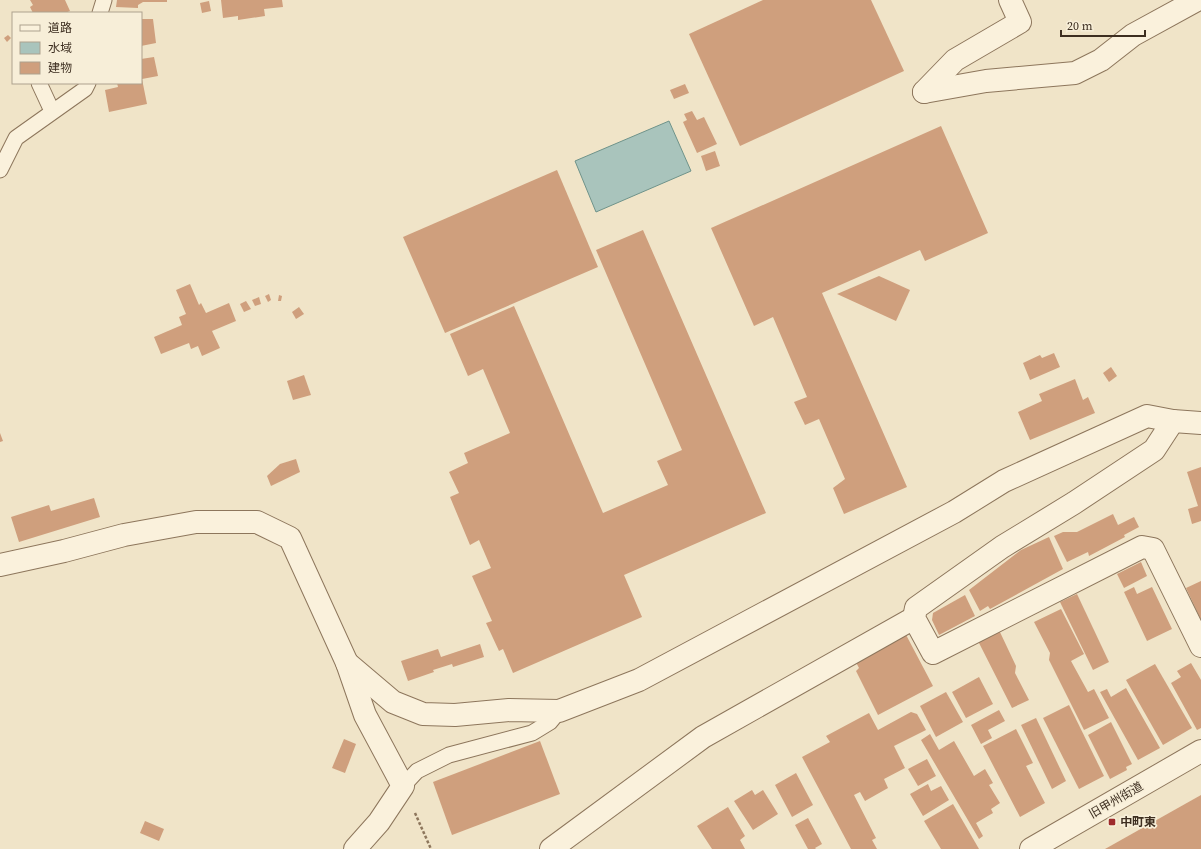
<svg xmlns="http://www.w3.org/2000/svg" width="1201" height="849" viewBox="0 0 1201 849" font-family="'Source Serif 4','Noto Sans JP',serif">
<style>
.water{fill:#a9c4bc;stroke:#6f938a}
.building{fill:#cf9f7d}
.lines{fill:none;stroke-linecap:round;stroke-linejoin:round}
.lane-casing{stroke:#8d765c;stroke-width:17}
.street-casing{stroke:#8d765c;stroke-width:24}
.path{stroke:#8d765c;stroke-width:2.5;stroke-dasharray:3 2;stroke-linecap:butt}
.lane{stroke:#faf1dc;stroke-width:15}
.street{stroke:#faf1dc;stroke-width:22}
.poi-dot{fill:#9e2a2b;stroke:#f7eed8;stroke-width:1.5}
.labels{text-anchor:middle;dominant-baseline:central;stroke-width:3.5;stroke-linejoin:round;paint-order:stroke}
.street-label{font-size:12px;fill:#3d2e20;stroke:#f7eed8}
.poi-label{font-size:12px;font-weight:bold;fill:#3d2e20;stroke:#f7eed8;text-anchor:start}
</style>
<rect width="100%" height="100%" fill="#f0e4c8"/>
<path class="water" d="M669 121 691 171 596 212 575 161Z"/>
<g class="building">
<path d="M30 0H65L70 11 65 13H33L30 7 33 5Z"/>
<path d="M117 0H167V2H143L138 5V8L116 7Z"/>
<path d="M221 0H282L283 7 264 9 265 16 238 20V16L223 18Z"/>
<path d="M763 0H871L904 71 740 146 689 34Z"/>
<path d="M209 1 211 11 202 13 200 3Z"/>
<path d="M141 19H153L156 43 141 46Z"/>
<path d="M8 35 11 38 7 42 4 38Z"/>
<path d="M154 57 158 76 142 79 147 104 109 112 105 90 118 87 117 83H141V59Z"/>
<path d="M685 84 689 93 674 99 670 90Z"/>
<path d="M692 111 697 120 704 117 717 144 697 153 683 122 687 120 684 114Z"/>
<path d="M941 126 988 233 925 261 920 250 822 293 907 487 844 514 833 488 845 479 819 419 805 425 794 402 807 397 773 317 754 326 711 228Z"/>
<path d="M715 151 720 166 706 171 701 156Z"/>
<path d="M557 170 598 267 445 333 403 237Z"/>
<path d="M643 230 766 513 624 575 642 617 513 673 503 649 499 651 486 623 492 621 472 576 491 568 479 540 470 545 450 497 459 493 449 472 468 463 464 453 510 433 483 369 468 376 450 334 514 306 603 513 668 485 657 461 682 450 596 250Z"/>
<path d="M879 276 910 290 896 321 837 294Z"/>
<path d="M190 284 199 305 201 303 206 313 229 303 236 321 212 331 220 348 202 356 198 346 191 349 189 343 161 354 154 337 182 325 179 317 186 314 176 290Z"/>
<path d="M269 294 271 300 268 302 265 296Z"/>
<path d="M279 295 282 296 281 301H278Z"/>
<path d="M259 297 261 304 255 306 252 300Z"/>
<path d="M246 301 251 309 244 312 240 304Z"/>
<path d="M299 307 304 314 296 319 292 312Z"/>
<path d="M1054 353 1060 367 1030 380 1023 363 1040 355 1042 358Z"/>
<path d="M1111 367 1117 376 1109 382 1103 373Z"/>
<path d="M304 375 311 395 293 400 287 381Z"/>
<path d="M1075 379 1083 400 1088 397 1095 413 1030 440 1018 412 1042 401 1039 394Z"/>
<path d="M0 433 3 441 0 442Z"/>
<path d="M296 459 300 472 271 486 267 476 280 464Z"/>
<path d="M1201 467V521L1192 524 1188 509 1198 506 1187 472Z"/>
<path d="M94 498 100 517 19 542 11 517 49 505 51 511Z"/>
<path d="M1113 514 1118 525 1134 517 1139 527 1124 535 1125 537 1089 556 1088 552 1067 562 1054 536 1063 532H1077Z"/>
<path d="M1049 537 1063 569 990 609 988 606 980 611 969 590 1021 550Z"/>
<path d="M1141 562 1147 576 1124 588 1117 574Z"/>
<path d="M1201 581V620L1186 588Z"/>
<path d="M1134 587 1137 594 1152 587 1172 629 1147 641 1124 592Z"/>
<path d="M1077 594 1109 662 1093 670 1060 602Z"/>
<path d="M965 595 975 616 939 635 932 620 933 613Z"/>
<path d="M1061 609 1084 654 1071 661 1088 692 1094 689 1109 718 1084 730 1049 660 1050 653 1034 622Z"/>
<path d="M999 630 1016 666 1015 673 1029 700 1012 708 978 641Z"/>
<path d="M904 631 933 686 878 715 856 671 859 668 848 647Z"/>
<path d="M480 644 484 657 453 667 452 664 433 670 434 672 408 681 401 661 438 649 441 657Z"/>
<path d="M1191 663 1201 680V728L1197 730 1171 683 1181 677 1177 671Z"/>
<path d="M1155 664 1192 728 1163 745 1126 680Z"/>
<path d="M979 677 993 704 966 718 952 692Z"/>
<path d="M1126 688 1160 748 1138 760 1100 692 1107 689 1111 697Z"/>
<path d="M946 692 963 722 936 737 920 706Z"/>
<path d="M1069 705 1104 776 1079 789 1043 718Z"/>
<path d="M999 710 1005 721 988 730 992 738 981 744 971 725Z"/>
<path d="M911 712 917 714 926 730 894 746 905 768 884 779 888 788 865 801 860 792 854 795 876 838 872 840 877 849H851L802 757 830 742 826 736 869 713 878 730Z"/>
<path d="M1036 718 1066 781 1052 789 1021 725Z"/>
<path d="M1111 722 1132 764 1126 767 1127 770 1110 779 1088 735Z"/>
<path d="M1016 729 1033 763 1026 766 1045 803 1020 817 983 746Z"/>
<path d="M930 734 939 750 954 741 974 776 985 769 993 783 989 785 1000 803 991 809 993 813 976 823 983 836 979 839 921 740Z"/>
<path d="M344 739 356 744 345 773 332 768Z"/>
<path d="M540 741 560 794 452 835 433 782Z"/>
<path d="M927 759 936 776 918 786 908 769Z"/>
<path d="M796 773 813 805 792 817 775 785Z"/>
<path d="M928 784 931 791 941 786 949 800 923 816 910 794Z"/>
<path d="M752 790 755 795 763 790 778 814 753 830 734 801Z"/>
<path d="M1201 795V849H1105Z"/>
<path d="M953 804 979 849H941L924 821Z"/>
<path d="M728 807 745 836 740 840 745 849H712L697 826Z"/>
<path d="M808 818 822 844 815 848 816 849H808L795 825Z"/>
<path d="M145 821 164 829 159 841 140 833Z"/>
</g>
<g class="lines">
<g class="lane-casing">
<g id="lane">
<path d="M100 13 104 0"/>
<path d="M39 83 52 111"/>
<path d="M0 170 16 138 85 89 88 83"/>
<path d="M403 786 417 771 449 755 532 733 550 722 559 711"/>
</g>
</g>
<g class="street-casing">
<g id="street">
<path d="M924 92 986 81 1075 73 1101 60 1133 35 1197 0"/>
<path d="M924 92 955 60 1020 22 1010 0"/>
<path d="M1173 421 1154 450 1074 503 1002 547 916 608 914 618 933 653 1142 547 1153 549 1201 646"/>
<path d="M0 565 64 551 124 535 196 522H257L290 538 347 663 365 715 403 786 379 822 355 849"/>
<path d="M347 663 393 702 423 714 455 715 509 710 559 711 639 680 954 512 1004 481 1147 416 1173 421 1201 423"/>
<path d="M551 849 703 737 914 618"/>
<path d="M1031 849 1201 751"/>
</g>
</g>
<path class="path" d="M415 813 431 849"/>
<use href="#lane" class="lane"/>
<use href="#street" class="street"/>
</g>
<rect class="poi-dot" x="1108" y="818" width="8" height="8" rx="2"/>
<g class="labels">
<g class="street-label">
<text transform="translate(1116 800) rotate(-30)">旧甲州街道</text>
</g>
<g class="poi-label">
<text x="1120" y="822">中町東</text>
</g>
</g>
<rect x="12" y="12" width="130" height="72" fill="#f7eed8" stroke="#ada18e"/>
<rect x="20" y="25" width="20" height="6" fill="#faf1dc" stroke="#ada18e"/>
<text x="48" y="32" font-size="12" fill="#3d2e20">道路</text>
<rect x="20" y="42" width="20" height="12" fill="#a9c4bc" stroke="#ada18e"/>
<text x="48" y="52" font-size="12" fill="#3d2e20">水域</text>
<rect x="20" y="62" width="20" height="12" fill="#cf9f7d" stroke="#ada18e"/>
<text x="48" y="72" font-size="12" fill="#3d2e20">建物</text>
<path d="M1061 30v6h84v-6" fill="none" stroke="#3d2e20" stroke-width="2"/>
<text x="1067" y="30" font-size="12" fill="#3d2e20" stroke="#f7eed8" stroke-width="3" paint-order="stroke">20 m</text>
</svg>
